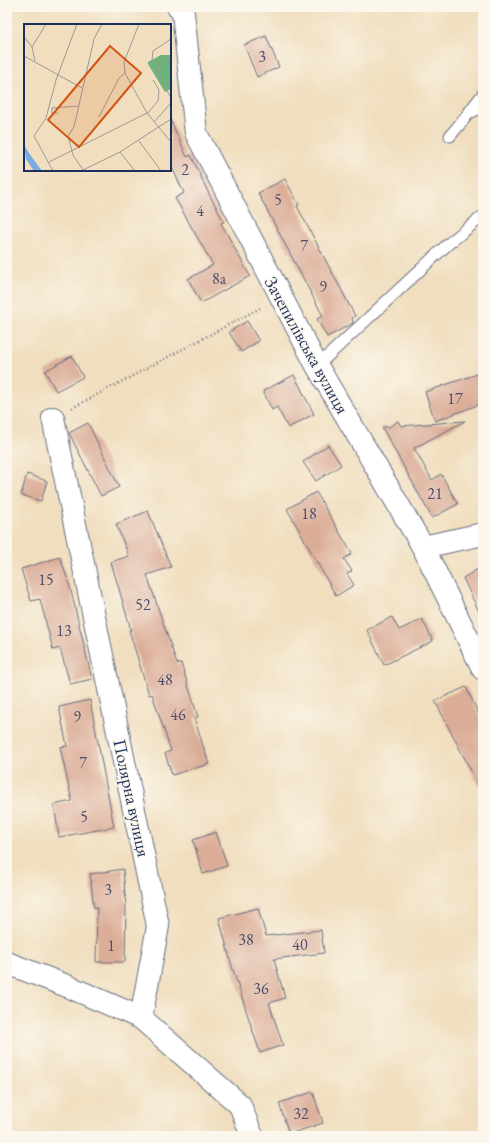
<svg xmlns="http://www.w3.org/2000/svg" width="490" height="1143" viewBox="0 0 490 1143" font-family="'EB Garamond',serif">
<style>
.building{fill:#dbad98}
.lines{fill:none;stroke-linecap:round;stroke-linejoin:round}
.lane-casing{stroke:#666c80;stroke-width:13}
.street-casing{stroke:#666c80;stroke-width:24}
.path{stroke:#666c80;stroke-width:2.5;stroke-dasharray:1 3;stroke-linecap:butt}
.lane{stroke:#fff;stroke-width:11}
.street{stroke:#fff;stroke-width:22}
.labels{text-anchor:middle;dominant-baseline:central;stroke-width:3;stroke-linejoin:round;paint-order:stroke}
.number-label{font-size:16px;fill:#4b4e6c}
.street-label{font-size:18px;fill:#1b2f5e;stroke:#fbf7ec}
.inset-road{fill:none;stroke:#9b9898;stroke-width:1}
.view{fill:#d45514;fill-opacity:0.15;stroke:#d45514;stroke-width:2}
.inset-edge{fill:none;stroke:#1b2f5e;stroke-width:2}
</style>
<rect width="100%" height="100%" fill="#fbf7ec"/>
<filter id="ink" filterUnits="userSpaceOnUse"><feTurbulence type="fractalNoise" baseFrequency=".025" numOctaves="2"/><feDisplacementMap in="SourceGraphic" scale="8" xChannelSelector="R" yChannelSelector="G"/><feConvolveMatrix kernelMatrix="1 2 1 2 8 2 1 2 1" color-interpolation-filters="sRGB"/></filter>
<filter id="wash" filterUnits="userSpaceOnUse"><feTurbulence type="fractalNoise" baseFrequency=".012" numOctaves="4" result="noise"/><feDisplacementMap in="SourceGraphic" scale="16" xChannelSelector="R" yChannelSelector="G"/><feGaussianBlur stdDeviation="0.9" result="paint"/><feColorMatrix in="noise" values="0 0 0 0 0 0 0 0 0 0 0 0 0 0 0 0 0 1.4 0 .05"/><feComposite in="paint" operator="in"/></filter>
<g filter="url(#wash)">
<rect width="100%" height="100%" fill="#f0debe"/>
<g id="blocks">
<g class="building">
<path d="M266 36 279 67 257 77 244 45Z"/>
<path d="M170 119 187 157 191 155 208 192 224 222 221 223 250 276 201 303 188 279 213 265 175 198 184 193 170 163Z"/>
<path d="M285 179 299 205 297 206 355 316 352 318 353 323 327 337 317 319 323 316 258 193Z"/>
<path d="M247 321 259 341 241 352 229 332Z"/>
<path d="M72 356 83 377 56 391 45 371Z"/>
<path d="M483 372V403L435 421 425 392Z"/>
<path d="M294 375 314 414 288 428 277 407 272 410 263 391Z"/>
<path d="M398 421 401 426 465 421 414 448 432 480 441 474 458 504 432 518 382 427H389Z"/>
<path d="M88 423 119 487 101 496 69 433Z"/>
<path d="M328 445 341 465 316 481 303 462Z"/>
<path d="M27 474 47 481 41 501 21 495Z"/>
<path d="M316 492 352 554 344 559 352 571 347 574 354 585 336 596 287 509Z"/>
<path d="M148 511 171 567 147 575 177 664 181 663 198 717 194 718 209 764 172 775 165 753 171 751 152 694 149 695 129 630H131L111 562 129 556 116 524Z"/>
<path d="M60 557 70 587 92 679 70 684 60 648 53 650 40 599 31 601 21 569Z"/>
<path d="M483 566V620L463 578Z"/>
<path d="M392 617 399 630 422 619 433 641 384 665 367 630Z"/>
<path d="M466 687 483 723V794L435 701Z"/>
<path d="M90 700 114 827 59 837 54 805 72 801 60 747 67 746 59 707Z"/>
<path d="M216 832 227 866 203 874 193 840Z"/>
<path d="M123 869 126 906 125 962H96L97 907 94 908 90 874Z"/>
<path d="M258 908 266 936 321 930 324 953 274 959 285 998 269 1003 283 1045 260 1053 233 970 219 918Z"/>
<path d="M313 1092 323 1123 289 1134 279 1103Z"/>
</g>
</g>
</g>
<g filter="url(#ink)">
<use href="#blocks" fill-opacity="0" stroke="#666c80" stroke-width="1"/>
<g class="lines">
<g class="lane-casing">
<g id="lane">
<path d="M470 111 483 94"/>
<path d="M450 136 469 113 483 107"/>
<path d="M317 366 448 244 483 216"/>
</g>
</g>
<g class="street-casing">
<g id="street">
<path d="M178 7 183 13 196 133 317 366 423 547 483 669"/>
<path d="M53 418 158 926 141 1018"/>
<path d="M423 547 483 534"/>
<path d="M7 963 67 986 141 1018 240 1105 252 1136"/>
</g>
</g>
<path class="path" d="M72 408 262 307"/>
<use href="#lane" class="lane"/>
<use href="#street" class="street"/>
</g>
</g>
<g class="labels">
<g class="number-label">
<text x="262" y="56">3</text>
<text x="185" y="169">2</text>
<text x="278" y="199">5</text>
<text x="200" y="210">4</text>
<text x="304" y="245">7</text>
<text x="219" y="278">8а</text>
<text x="323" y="286">9</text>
<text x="455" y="398">17</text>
<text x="435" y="493">21</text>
<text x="309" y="513">18</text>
<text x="46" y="579">15</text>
<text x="143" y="604">52</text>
<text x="64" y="630">13</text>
<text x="165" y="679">48</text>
<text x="178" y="714">46</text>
<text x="77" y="716">9</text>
<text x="83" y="762">7</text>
<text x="84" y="816">5</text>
<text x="108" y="889">3</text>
<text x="246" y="939">38</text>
<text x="300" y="944">40</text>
<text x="111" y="945">1</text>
<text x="261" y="988">36</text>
<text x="301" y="1113">32</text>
</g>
<g class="street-label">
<text transform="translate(307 345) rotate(61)">Зачепилівська вулиця</text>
<text transform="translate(132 798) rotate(78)">Полярна вулиця</text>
</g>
</g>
<g transform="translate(24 24)">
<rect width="147" height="147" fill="#f0debe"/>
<path d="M137 31H147V65L141 68 124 40V38Z" fill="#6cb37a"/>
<path d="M0 121 7 132 18 147H10L2 135Z" fill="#7aabe5"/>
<path class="inset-road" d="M115 0 100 38 101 49 123 89 147 118M0 13 8 23 11 37M8 23 22 0M147 30 134 45V50L147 74M0 32 58 64M134 45 128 36 129 27 147 15M34 89H28V84L55 82M123 90 134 77 135 66 129 56M75 93 95 54 101 49M130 98 147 79M115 117 137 147M96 128 111 147M25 138 123 89M59 146 49 131 44 112 50 103 70 15 78 0M29 147 10 112 22 94 32 56 53 0M57 147 96 128 147 95"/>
<path class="view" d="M86 22 117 49 55 123 24 96Z"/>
<rect width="147" height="147" class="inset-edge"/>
</g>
<rect width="490" height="1143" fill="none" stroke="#fbf7ec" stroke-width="24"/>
</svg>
